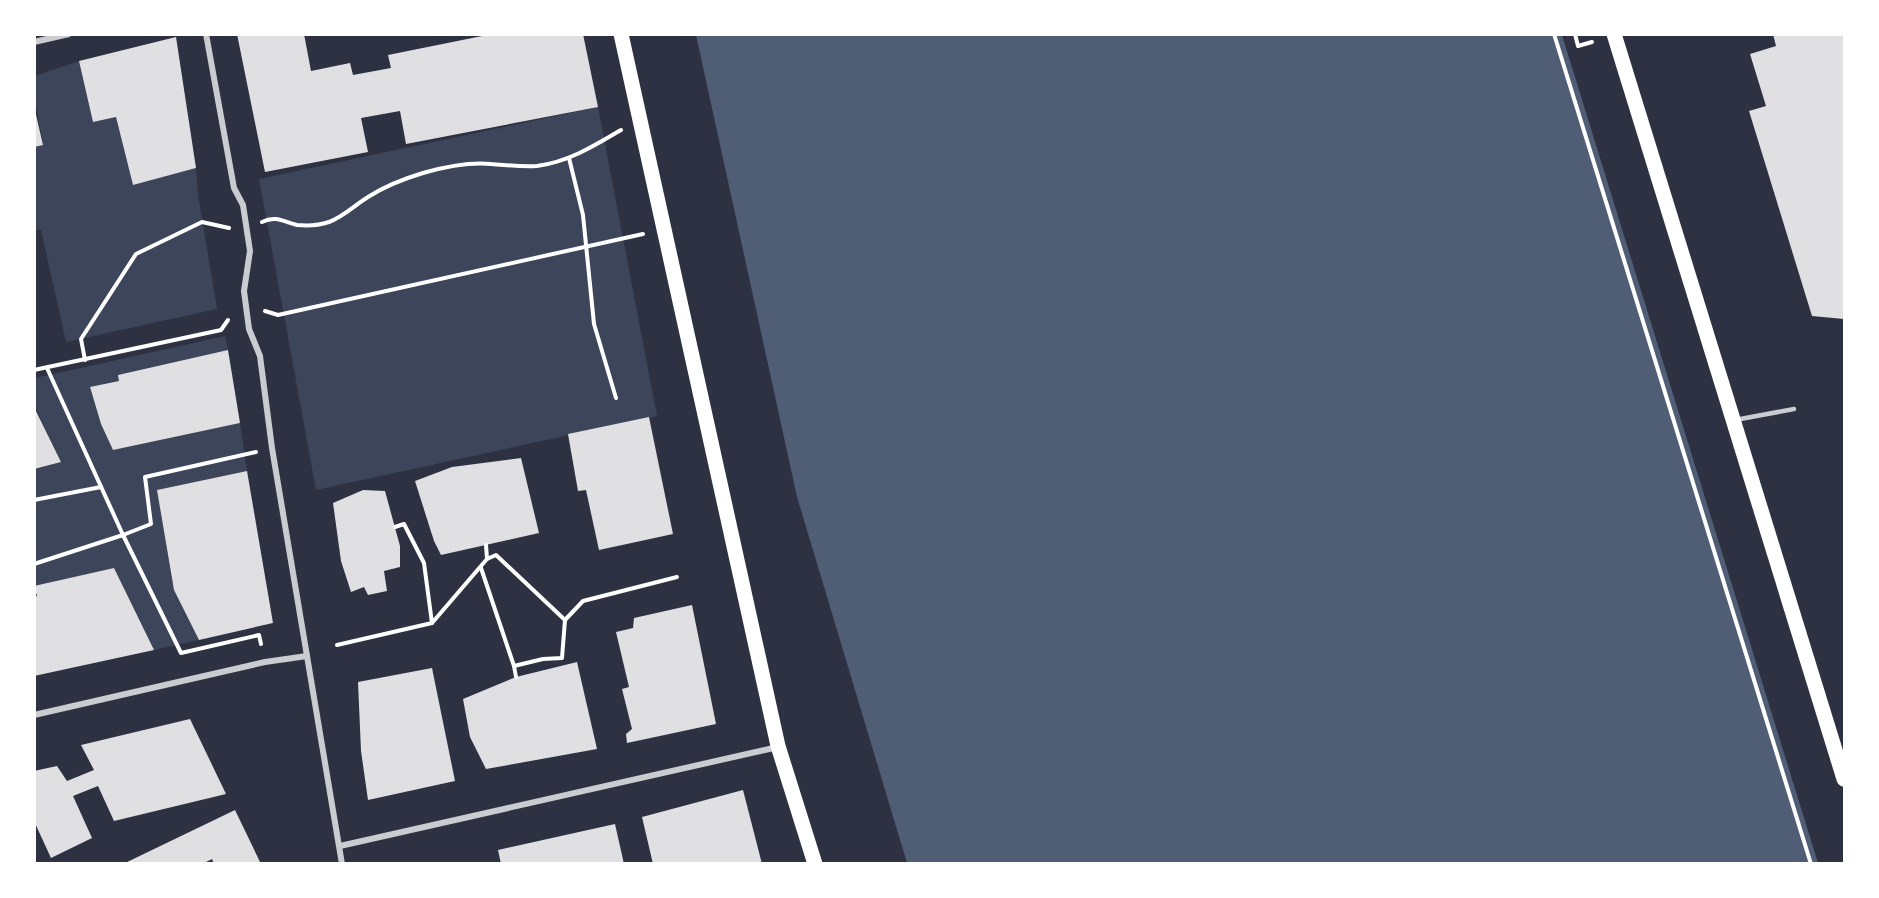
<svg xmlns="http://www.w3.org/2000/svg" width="1879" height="898" viewBox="0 0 1879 898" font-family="'Nunito Sans',sans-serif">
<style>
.green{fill:#3c4559}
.water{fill:#4f5d75}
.building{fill:#e0e0e3}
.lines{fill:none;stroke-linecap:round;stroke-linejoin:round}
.path{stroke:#fff;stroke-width:4}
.service{stroke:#caccd0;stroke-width:4.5}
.minor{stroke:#caccd0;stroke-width:6}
.primary{stroke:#fff;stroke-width:15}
</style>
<rect width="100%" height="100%" fill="#2d3142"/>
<g class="green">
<path d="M79 61 93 122 116 117 133 185 196 168 198 195 217 309 66 342 41 230H35L34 147 43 144 35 100V76Z"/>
<path d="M598 107 657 416 316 490 259 179Z"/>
<path d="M225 336 228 350 119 375V381L90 388 101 424 113 450 240 423 247 471 157 490 174 590 199 640 154 650 114 568 35 586 34 469 61 462 35 407V378Z"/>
</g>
<path class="water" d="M696 35H1562L1818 863H907L797 497Z"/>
<g class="building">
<path d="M237 34H304L311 71 350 63 353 75 391 68 388 55 492 34H583L598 107 406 144 400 111 361 118 368 152 265 172Z"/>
<path d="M1773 34H1844V319L1812 316 1749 111 1766 106 1750 54 1776 46Z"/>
<path d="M176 37 196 168 133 185 116 117 93 122 79 61Z"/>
<path d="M34 106 43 145 34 147Z"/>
<path d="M228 350 240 423 113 450 101 424 90 387 119 381 118 375Z"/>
<path d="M34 407 61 462 34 469Z"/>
<path d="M649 417 673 534 599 550 586 490 578 491 568 434Z"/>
<path d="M521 458 539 533 441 555 434 541 415 481 452 467Z"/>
<path d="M247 471 273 623 199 640 174 590 157 490Z"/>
<path d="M363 490 385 491 400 546V567L384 571 387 591 368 595 364 587 351 592 341 561 333 503Z"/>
<path d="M114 568 154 650 34 676V597L37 596 34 586Z"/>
<path d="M692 605 716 724 627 743 626 734 632 729 622 689 629 687 616 632 633 628 634 618Z"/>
<path d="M577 662 597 749 486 769 470 737 463 699 516 677Z"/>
<path d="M432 668 455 781 368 800 361 751 358 682Z"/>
<path d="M190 719 226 794 114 821 98 786 73 796 92 838 51 858 34 821V771L57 766 67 781 94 770 81 745Z"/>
<path d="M743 790 762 864H653L642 817Z"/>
<path d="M235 810 261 864H214L212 859 202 864H123Z"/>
<path d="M615 824 624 864H501L498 850Z"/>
</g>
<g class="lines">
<g class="path">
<path d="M1554 34 1811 864"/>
<path d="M1575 34 1578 46 1592 42"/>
<path d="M569 158 583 215 594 324 616 398"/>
<path d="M262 222C276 215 284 222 297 225 307 226 320 225 329 222 343 217 355 205 368 197 385 186 403 179 423 173 444 167 469 162 491 164 507 165 520 167 537 166 568 162 594 146 621 130"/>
<path d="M265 311 278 315 643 234"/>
<path d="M85 360 81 339 136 254 202 222 229 228"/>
<path d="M47 368 123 535 151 524 145 477 256 452"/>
<path d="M34 370 221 330 228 320"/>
<path d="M34 500 101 487"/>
<path d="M395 527 404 524 424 563 432 623"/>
<path d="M487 559 496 555 565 620 562 658 543 659 514 666"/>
<path d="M34 564 123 535 181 653 259 635 261 644"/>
<path d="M481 568 514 666 516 677"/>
<path d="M565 620 583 601 677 577"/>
<path d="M337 645 432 623 487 559 486 545"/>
</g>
<path class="service" d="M1735 420 1794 409"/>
<g class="minor">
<path d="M206 34 234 188 243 205 250 251 244 291 249 329 260 356 272 448 342 864"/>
<path d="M34 42 69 34"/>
<path d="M34 715 265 662 307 656"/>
<path d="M340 846 778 747"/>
</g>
<g class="primary">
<path d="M621 34 778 746 815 864"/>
<path d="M1614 34 1844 779"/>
</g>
</g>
<rect width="1879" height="898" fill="none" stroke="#ffffff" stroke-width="72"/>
</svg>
